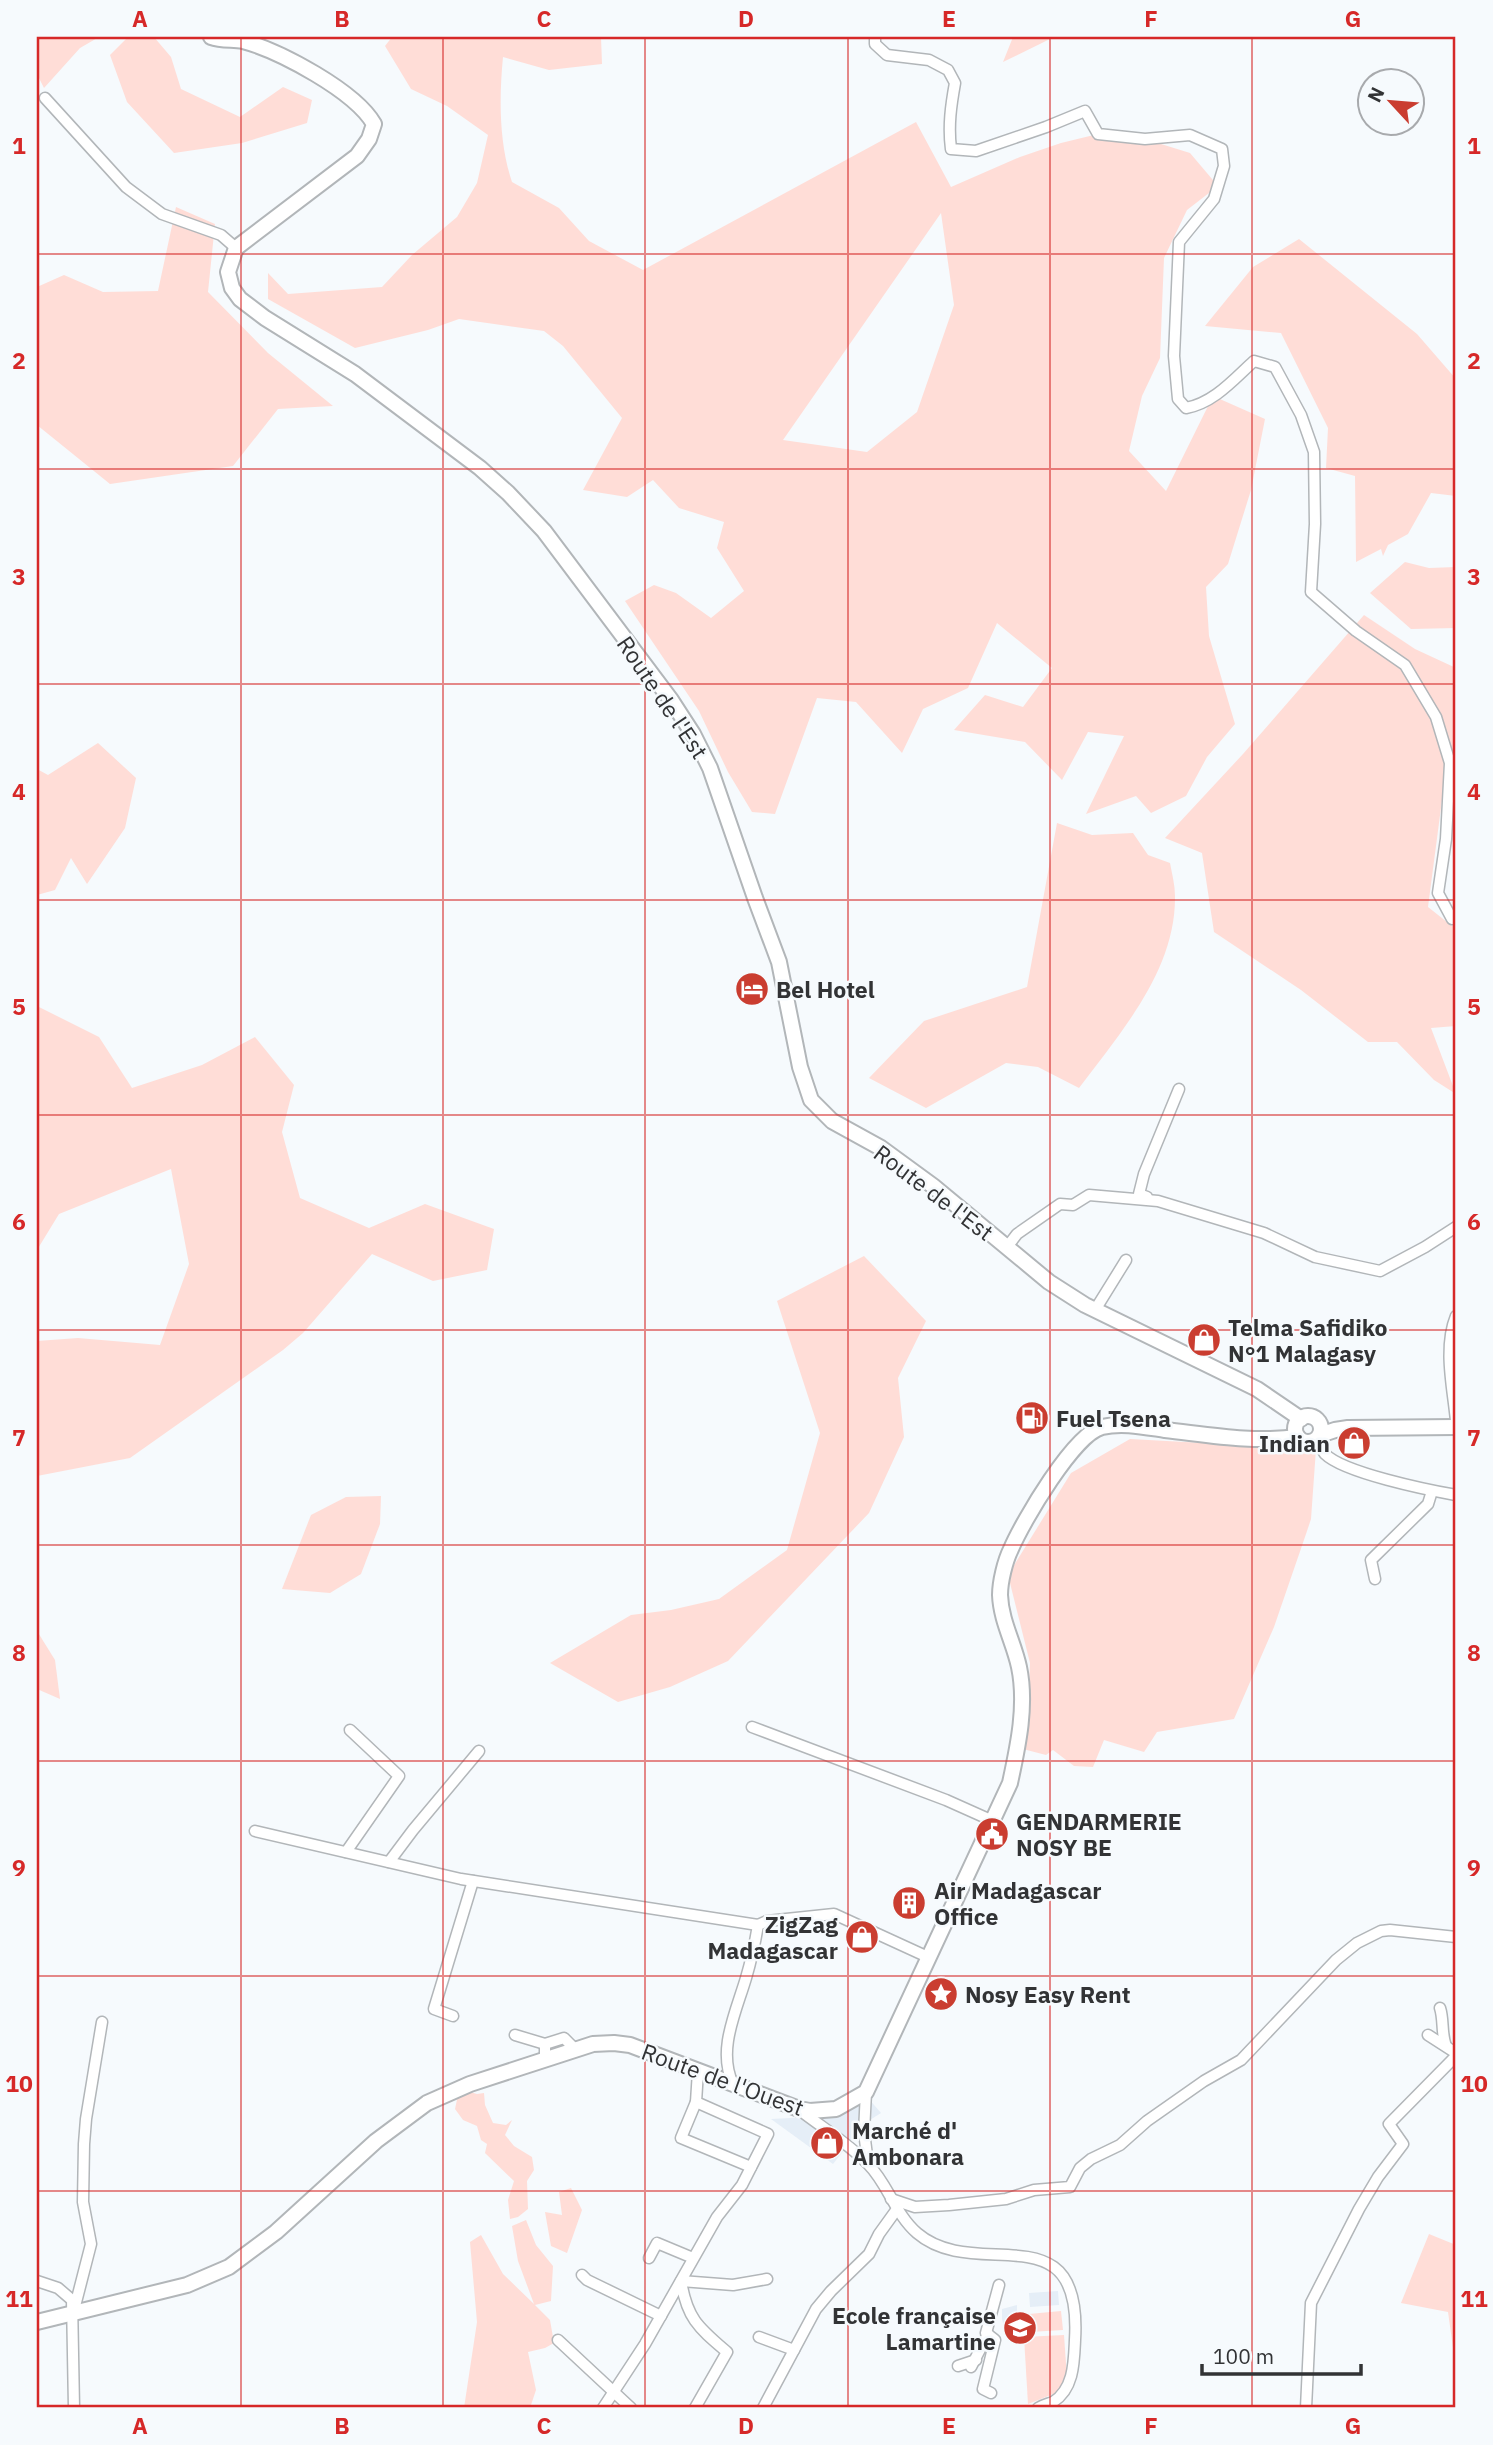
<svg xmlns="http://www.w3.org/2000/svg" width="1493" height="2445" viewBox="0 0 1493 2445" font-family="'IBM Plex Sans',sans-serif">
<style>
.built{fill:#e5eef7}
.green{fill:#ffddd7;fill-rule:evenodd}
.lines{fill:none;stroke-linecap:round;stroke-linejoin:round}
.minor-casing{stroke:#b2b6b9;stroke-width:13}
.secondary-casing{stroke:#b2b6b9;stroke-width:18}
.minor{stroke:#fff;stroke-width:10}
.secondary{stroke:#fff;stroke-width:14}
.grid{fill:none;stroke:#d62828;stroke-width:2;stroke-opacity:0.55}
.labels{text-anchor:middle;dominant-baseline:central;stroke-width:5;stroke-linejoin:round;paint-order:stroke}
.street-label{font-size:23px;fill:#323335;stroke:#f6fafd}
.poi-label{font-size:23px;font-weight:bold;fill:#323335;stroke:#f6fafd;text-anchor:start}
.neatline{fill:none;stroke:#d62828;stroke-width:2.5}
.grid-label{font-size:23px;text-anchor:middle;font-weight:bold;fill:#d62828}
</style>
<rect width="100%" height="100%" fill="#f6fafd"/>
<g class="built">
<path d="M868 2098 881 2113 865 2123 833 2164 771 2119 809 2117Z"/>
<path d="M1058 2291 1059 2305 1030 2307 1029 2293Z"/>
<path d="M1017 2305V2330L1005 2331 1002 2319V2309Z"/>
</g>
<g class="green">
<path d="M38 37H99L80 48 44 88 37 74Z"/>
<path d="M128 37H154L171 57 181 89 240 117 283 87 312 100 307 123 242 143 174 153 127 102 110 55Z"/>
<path d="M392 37H601L602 64 549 70 503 57C499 99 499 143 512 182L559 208 589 241 643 270 916 122 951 187 1020 157 1061 143 1098 134 1145 139 1190 153 1218 186 1187 210 1164 258 1160 358 1142 396 1129 451 1166 491 1213 396 1265 419 1251 490 1228 564 1206 587 1209 636 1235 724 1207 757 1186 796 1151 813 1136 796 1086 814 1124 736 1088 732 1062 780 1025 742 954 730 985 695 1023 707 1052 668 997 623 968 688 923 709 902 753 856 702 817 698 775 814 752 812 728 772 699 711 625 601 654 585 676 593 711 618 744 591 717 548 724 522 679 508 653 480 627 497 583 490 622 418 563 346 544 331 459 319 428 330 355 348 268 299V273L288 294 382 287 412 255 457 217 477 183 488 135 447 106 411 89 385 46ZM941 213 954 305 917 412 867 452 783 440Z"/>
<path d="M1013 37H1054L1003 62Z"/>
<path d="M176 207 215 224 208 292 268 353 333 406 278 409 233 466 110 484 37 425V287L64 275 103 292 158 291Z"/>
<path d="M1299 239 1417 334 1456 379V496L1431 493 1408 534 1388 545 1383 556 1381 549 1356 562 1355 476 1326 468 1328 428 1281 333 1205 326 1253 267Z"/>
<path d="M1405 562 1429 568 1456 567V628L1411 629 1370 593Z"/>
<path d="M1364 615 1415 649 1456 668V810L1442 800 1428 907 1452 926 1456 925V1026L1431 1028 1456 1094 1434 1080 1397 1042H1368L1301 990 1214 932 1202 853 1165 838 1243 754Z"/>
<path d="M98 743 136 778 125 828 87 884 71 858 55 890 37 895V769L48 775Z"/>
<path d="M1057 823 1092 835 1133 833 1148 855 1170 863C1172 874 1175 885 1175 896 1176 970 1121 1032 1079 1088L1038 1067 1006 1063 926 1108 869 1078 924 1021 1027 987Z"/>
<path d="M37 1006 99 1037 132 1088 202 1065 255 1037 294 1085 282 1132 300 1198 369 1228 425 1204 494 1229 487 1270 433 1281 372 1254 303 1333 283 1350 130 1458 37 1476V1341L78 1338 160 1345 189 1264 171 1169 59 1214 37 1250Z"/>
<path d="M864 1256 926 1321 898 1378 904 1437 869 1513 728 1661 670 1687 618 1702 550 1663 631 1615 671 1610 719 1599 787 1550 820 1433 777 1301Z"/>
<path d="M1130 1439 1316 1449 1311 1519 1306 1534 1274 1627 1234 1719 1157 1732 1144 1752 1104 1740 1093 1767 1074 1766 1053 1750 1046 1755 1019 1748 1028 1714 1030 1663 1008 1575 1071 1473Z"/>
<path d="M381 1496 380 1524 361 1574 330 1593 282 1589 311 1515 346 1497Z"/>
<path d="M37 1631 55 1660 60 1699 37 1689Z"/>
<path d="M463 2090 477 2094 484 2093 485 2105 493 2123 506 2125 512 2120 505 2135 514 2146 532 2157 534 2170 527 2181 528 2209 518 2217 510 2219 508 2200 514 2181 485 2153 487 2144 481 2140 477 2126 463 2120 455 2109 458 2095Z"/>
<path d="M571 2188 582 2210 567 2253 551 2246 545 2212 562 2215 559 2192Z"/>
<path d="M526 2220 536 2245 553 2266 551 2301 535 2305 550 2320 554 2343 545 2348 528 2352 536 2390 530 2408H464L477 2322 470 2242 481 2235 503 2274 534 2304 518 2261 512 2226Z"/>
<path d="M1429 2234 1456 2245V2369L1448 2312 1401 2303Z"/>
<path d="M1061 2311 1063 2330 1030 2332 1029 2314Z"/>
<path d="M1064 2335 1067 2378 1056 2393 1028 2404 1024 2337Z"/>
</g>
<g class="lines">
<g class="minor-casing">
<g id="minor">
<path d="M875 37V44L887 55 929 60 948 70 955 83C951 105 948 126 951 149L976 151 1046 127 1085 111 1098 134 1145 139 1190 135 1222 149 1224 166 1214 199 1179 242 1174 356 1178 399 1186 408C1214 403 1234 379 1254 361L1275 367 1301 415 1314 452 1315 524 1311 592 1356 631 1405 665 1436 717 1450 763 1446 839 1438 893 1452 919 1456 918"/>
<path d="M45 98 126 187 162 214 221 235 236 248"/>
<path d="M1147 1197 1139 1194 1144 1174 1179 1089"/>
<path d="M1007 1247 1017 1234 1060 1204 1073 1205 1089 1195 1158 1201 1264 1233 1315 1257 1380 1271 1425 1247 1456 1227"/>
<path d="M1095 1310 1126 1260"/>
<path d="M1456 1316C1443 1348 1453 1388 1456 1421"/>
<path d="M1317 1439C1319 1443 1322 1450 1325 1454 1344 1473 1428 1490 1456 1495"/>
<path d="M1375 1579 1371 1560 1428 1504 1432 1491"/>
<path d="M752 1727 946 1800 993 1821"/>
<path d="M255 1831 461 1879 758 1925 767 1921 834 1914 930 1958"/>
<path d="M346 1852 399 1776 350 1730"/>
<path d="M389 1862 413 1830 479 1751"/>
<path d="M1440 2008C1444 2020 1441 2033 1446 2046"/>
<path d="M453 2016 434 2009 473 1881"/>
<path d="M515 2035 545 2044"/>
<path d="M1428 2035 1456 2053"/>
<path d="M545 2060V2044L564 2038 576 2050"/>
<path d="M733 2084C717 2050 736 2012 746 1978 751 1961 755 1943 758 1925"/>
<path d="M866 2092 864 2132 868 2163"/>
<path d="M696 2102 681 2138 751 2167"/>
<path d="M801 2111C823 2128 849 2144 868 2164 888 2184 895 2214 917 2233 976 2284 1083 2208 1075 2340 1074 2362 1074 2389 1053 2402 1048 2404 1043 2405 1038 2408"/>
<path d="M891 2199 915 2207 949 2205 1006 2199 1034 2190 1070 2187 1080 2168 1091 2159 1120 2145 1147 2121 1204 2081 1241 2060 1336 1960 1357 1943 1381 1931 1390 1930 1456 1937"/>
<path d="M649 2258 657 2243 693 2258"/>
<path d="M582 2275 587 2280 661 2316"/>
<path d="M37 2281 58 2288 72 2300 74 2408"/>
<path d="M73 2314 91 2244 83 2202 84 2144 86 2119 102 2022"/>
<path d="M759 2337 794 2350"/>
<path d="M558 2340 631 2408"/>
<path d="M958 2366 976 2360"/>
<path d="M971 2367 988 2334"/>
<path d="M991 2393 983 2389 995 2340 986 2333 999 2285"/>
<path d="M603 2408 645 2344 717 2217 742 2185 768 2134 696 2102 698 2071"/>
<path d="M695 2408 727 2352C699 2328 687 2319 681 2281L733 2285 767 2279"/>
<path d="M763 2408 816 2309 831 2291 869 2254 879 2234 897 2209"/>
<path d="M1306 2408 1311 2303 1359 2209 1378 2177 1403 2144 1389 2124 1456 2056"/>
</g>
</g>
<g class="secondary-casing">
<g id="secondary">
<path d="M211 37C222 41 233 39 243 41 280 51 355 91 374 124L369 139 357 156 236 248 228 272 232 288 240 299 265 318 355 374 480 468 508 493 544 531 671 700 693 734 710 768 755 898 779 962 800 1067 811 1100 832 1121 881 1148 933 1186 1049 1282 1085 1305 1257 1389 1301 1419"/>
<circle cx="1308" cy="1429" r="13"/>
<path d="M1320 1435 1335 1430 1348 1428 1456 1427"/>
<path d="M37 2322 187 2285 229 2267 276 2232 376 2141 427 2103 470 2084 593 2044 614 2043 630 2045 799 2109 810 2111 836 2109 866 2092 1010 1783C1018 1746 1027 1705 1019 1667 1014 1643 1001 1621 1000 1595 1000 1582 1005 1561 1011 1549 1023 1521 1074 1434 1102 1427 1122 1422 1145 1427 1165 1430 1210 1435 1253 1443 1298 1437"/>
</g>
</g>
<use href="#minor" class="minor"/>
<use href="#secondary" class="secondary"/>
</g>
<path class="grid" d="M241 37V2408M443 37V2408M645 37V2408M848 37V2408M1050 37V2408M1252 37V2408M37 254H1456M37 469H1456M37 684H1456M37 900H1456M37 1115H1456M37 1330H1456M37 1545H1456M37 1761H1456M37 1976H1456M37 2191H1456"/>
<defs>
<g id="hotel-disc" transform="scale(1.75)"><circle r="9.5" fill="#ca3d30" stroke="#f6fafd"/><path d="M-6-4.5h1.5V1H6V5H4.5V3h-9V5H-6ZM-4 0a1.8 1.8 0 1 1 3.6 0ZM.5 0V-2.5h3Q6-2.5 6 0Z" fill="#fff"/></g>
<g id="shop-disc" transform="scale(1.75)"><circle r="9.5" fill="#ca3d30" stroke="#f6fafd"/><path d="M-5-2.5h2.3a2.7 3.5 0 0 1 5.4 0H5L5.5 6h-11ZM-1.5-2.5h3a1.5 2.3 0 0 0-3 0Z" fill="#fff"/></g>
<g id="fuel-disc" transform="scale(1.75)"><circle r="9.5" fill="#ca3d30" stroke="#f6fafd"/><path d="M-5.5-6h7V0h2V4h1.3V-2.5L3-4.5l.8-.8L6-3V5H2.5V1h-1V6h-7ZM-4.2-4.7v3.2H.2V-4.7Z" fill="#fff"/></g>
<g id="civic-disc" transform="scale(1.75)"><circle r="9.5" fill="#ca3d30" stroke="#f6fafd"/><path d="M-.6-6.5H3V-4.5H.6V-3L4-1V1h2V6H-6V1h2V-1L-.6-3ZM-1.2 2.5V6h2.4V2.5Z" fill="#fff"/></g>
<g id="building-disc" transform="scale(1.75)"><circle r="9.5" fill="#ca3d30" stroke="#f6fafd"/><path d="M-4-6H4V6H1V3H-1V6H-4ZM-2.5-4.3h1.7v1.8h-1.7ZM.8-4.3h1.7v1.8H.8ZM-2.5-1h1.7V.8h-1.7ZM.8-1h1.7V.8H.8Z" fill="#fff"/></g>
<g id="sight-disc" transform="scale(1.75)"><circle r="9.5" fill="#ca3d30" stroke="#f6fafd"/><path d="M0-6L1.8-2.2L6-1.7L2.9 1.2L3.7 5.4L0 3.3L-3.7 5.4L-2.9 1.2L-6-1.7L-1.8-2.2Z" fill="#fff"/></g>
<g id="school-disc" transform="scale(1.75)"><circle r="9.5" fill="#ca3d30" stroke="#f6fafd"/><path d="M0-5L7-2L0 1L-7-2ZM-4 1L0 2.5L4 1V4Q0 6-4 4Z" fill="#fff"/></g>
</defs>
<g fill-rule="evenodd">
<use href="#hotel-disc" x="752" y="989"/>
<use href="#shop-disc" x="1204" y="1340"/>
<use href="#fuel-disc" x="1032" y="1418"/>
<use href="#shop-disc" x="1354" y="1443"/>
<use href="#civic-disc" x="992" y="1834"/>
<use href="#building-disc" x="909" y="1903"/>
<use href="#shop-disc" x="862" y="1937"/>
<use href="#sight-disc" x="941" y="1994"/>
<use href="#shop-disc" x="827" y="2143"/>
<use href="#school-disc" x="1020" y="2328"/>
</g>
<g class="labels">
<g class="street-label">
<text transform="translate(663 697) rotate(56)">Route de l'Est</text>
<text transform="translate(934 1192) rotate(37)">Route de l'Est</text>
<text transform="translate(723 2079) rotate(20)">Route de l'Ouest</text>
</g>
<g class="poi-label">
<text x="776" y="989">Bel Hotel</text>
<text x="1228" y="1327">Telma Safidiko<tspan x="1228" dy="26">N°1 Malagasy</tspan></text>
<text x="1056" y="1418">Fuel Tsena</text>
<text x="1330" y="1443" text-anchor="end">Indian</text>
<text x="1016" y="1821">GENDARMERIE<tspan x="1016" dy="26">NOSY BE</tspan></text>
<text x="934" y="1890">Air Madagascar<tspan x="934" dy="26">Office</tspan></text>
<text x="838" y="1924" text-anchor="end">ZigZag<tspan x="838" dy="26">Madagascar</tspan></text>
<text x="965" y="1994">Nosy Easy Rent</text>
<text x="852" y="2130">Marché d'<tspan x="852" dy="26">Ambonara</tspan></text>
<text x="996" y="2315" text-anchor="end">Ecole française<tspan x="996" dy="26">Lamartine</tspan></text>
</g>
</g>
<rect width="1493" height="2445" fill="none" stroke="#f6fafd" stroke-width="77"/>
<g transform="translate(1391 102) rotate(296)"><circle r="33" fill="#f6fafd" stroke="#a8aaad" stroke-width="2"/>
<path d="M0-5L12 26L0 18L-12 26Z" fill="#ca3d30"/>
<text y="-10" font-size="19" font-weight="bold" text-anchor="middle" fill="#323335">N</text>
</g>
<path d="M1202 2364v10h159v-10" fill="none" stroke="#323335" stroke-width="3.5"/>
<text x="1213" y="2364" font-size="21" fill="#323335" stroke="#f6fafd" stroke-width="5" paint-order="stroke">100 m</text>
<rect x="38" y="38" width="1416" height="2368" class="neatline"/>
<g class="grid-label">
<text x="140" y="27">A</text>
<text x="342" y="27">B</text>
<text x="544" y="27">C</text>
<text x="746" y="27">D</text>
<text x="949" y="27">E</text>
<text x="1151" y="27">F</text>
<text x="1353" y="27">G</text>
<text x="19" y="154">1</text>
<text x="1474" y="154">1</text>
<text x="19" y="369">2</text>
<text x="1474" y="369">2</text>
<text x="19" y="585">3</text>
<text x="1474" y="585">3</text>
<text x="19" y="800">4</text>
<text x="1474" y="800">4</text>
<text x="19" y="1015">5</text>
<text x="1474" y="1015">5</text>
<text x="19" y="1230">6</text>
<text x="1474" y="1230">6</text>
<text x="19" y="1446">7</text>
<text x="1474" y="1446">7</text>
<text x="19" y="1661">8</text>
<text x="1474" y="1661">8</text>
<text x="19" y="1876">9</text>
<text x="1474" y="1876">9</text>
<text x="19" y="2092">10</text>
<text x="1474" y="2092">10</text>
<text x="19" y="2307">11</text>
<text x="1474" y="2307">11</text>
<text x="140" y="2434">A</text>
<text x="342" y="2434">B</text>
<text x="544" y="2434">C</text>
<text x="746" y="2434">D</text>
<text x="949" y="2434">E</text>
<text x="1151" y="2434">F</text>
<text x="1353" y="2434">G</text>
</g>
</svg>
